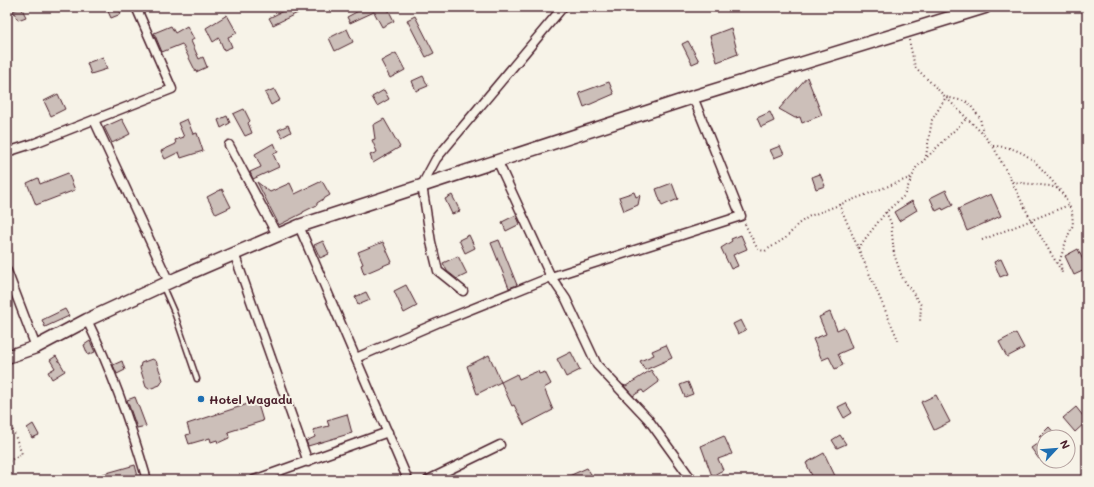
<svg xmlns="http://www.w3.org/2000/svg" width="1094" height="487" viewBox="0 0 1094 487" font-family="Mali,sans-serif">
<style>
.building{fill:#ccbfb9;stroke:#4a1f2b}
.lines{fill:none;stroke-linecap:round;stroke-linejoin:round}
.service-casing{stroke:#4a1f2b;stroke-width:7}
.minor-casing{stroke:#4a1f2b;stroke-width:11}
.primary-casing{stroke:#4a1f2b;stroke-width:15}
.path{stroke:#4a1f2b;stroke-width:2;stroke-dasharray:1 3;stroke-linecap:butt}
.service{stroke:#f7f3e8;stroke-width:4}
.minor{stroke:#f7f3e8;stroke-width:8}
.primary{stroke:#f7f3e8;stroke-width:12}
.poi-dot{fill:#1f6fb2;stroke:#f7f3e8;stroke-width:1.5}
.labels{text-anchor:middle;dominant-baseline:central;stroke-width:4;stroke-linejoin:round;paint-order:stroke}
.poi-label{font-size:12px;font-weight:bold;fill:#4a1f2b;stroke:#f7f3e8;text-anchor:start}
</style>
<rect width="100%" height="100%" fill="#f7f3e8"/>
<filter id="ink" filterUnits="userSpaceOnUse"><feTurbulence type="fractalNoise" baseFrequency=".025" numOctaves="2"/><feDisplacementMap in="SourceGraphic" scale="8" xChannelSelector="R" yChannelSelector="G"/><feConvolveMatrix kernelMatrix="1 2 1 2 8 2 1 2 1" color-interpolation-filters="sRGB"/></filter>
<g filter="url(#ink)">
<g class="building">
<path d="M21 7 26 17 18 20 13 11Z"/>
<path d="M106 7H118L121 14 111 18Z"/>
<path d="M291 7H310L273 25 269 18Z"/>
<path d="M366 7H387L394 21 382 27 374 12 350 23 347 17Z"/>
<path d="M227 15 237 33 228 37 232 47 224 50 219 38 213 42 206 28Z"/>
<path d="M415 16 434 53 426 57 407 20Z"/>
<path d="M171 26 175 33 187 26 194 39 191 41 199 59 203 57 207 67 196 72 182 44 162 52 154 33Z"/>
<path d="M731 28 738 54 717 62 710 36Z"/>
<path d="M347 29 353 42 335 51 329 38Z"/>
<path d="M688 41 699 61 692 64 682 44Z"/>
<path d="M396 53 405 70 390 78 381 61Z"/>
<path d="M103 57 107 69 91 74 87 63Z"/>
<path d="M423 76 428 86 416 91 412 81Z"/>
<path d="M807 77 822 115 802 123 800 117 795 118 779 109Z"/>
<path d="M609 82 614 94 584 107 579 93Z"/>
<path d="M274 89 280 100 271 105 265 93Z"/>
<path d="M384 90 389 99 377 106 372 97Z"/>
<path d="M58 94 65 109 51 116 44 101Z"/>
<path d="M244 109 250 121 248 123 252 133 245 136 233 114Z"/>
<path d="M770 112 774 121 761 127 757 118Z"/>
<path d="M227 116 230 123 221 128 218 120Z"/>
<path d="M122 119 130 134 112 143 104 127Z"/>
<path d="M187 119 193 134 197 133 203 151 181 158 179 152 165 159 161 151 176 144 175 140 184 137 178 123Z"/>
<path d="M384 119 400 147 373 163 370 155 377 152 372 140 375 139 373 125Z"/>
<path d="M288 125 291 132 282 137 278 130Z"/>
<path d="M274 143 278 152 273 154 279 167 253 179 250 172 261 167 255 154Z"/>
<path d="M780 146 784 154 774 158 770 150Z"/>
<path d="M68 173 75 190 36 205 27 183 38 178 40 184Z"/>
<path d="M820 174 825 186 816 189 812 177Z"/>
<path d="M322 181 330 195 317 203V205L303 212V213L279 225 257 182 270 192 290 183 295 194Z"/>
<path d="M672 183 678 199 662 206 656 189Z"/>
<path d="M222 189 231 207 216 214 207 197Z"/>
<path d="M946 190 953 205 943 210 942 208 936 211 930 198Z"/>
<path d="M634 192 636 197 640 195 638 205 624 211 619 197Z"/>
<path d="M991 194 1001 216 967 231 958 209Z"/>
<path d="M452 195 460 211 452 214 445 199Z"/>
<path d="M912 201 917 210 899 221 894 212Z"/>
<path d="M516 215 520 224 506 231 502 222Z"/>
<path d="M469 235 475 248 465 253 459 240Z"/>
<path d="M741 235 747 249 733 255 738 266 731 269 721 248 732 241 731 239Z"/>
<path d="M499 240 517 285 509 288 491 243Z"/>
<path d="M323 241 329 254 320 258 314 245Z"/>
<path d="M383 242 392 262 364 274 361 265 363 264 358 252Z"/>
<path d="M1078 249 1087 269 1074 275 1065 256Z"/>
<path d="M458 256 467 274 457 279 447 271 443 263Z"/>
<path d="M1001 259 1008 274 1000 277 994 262Z"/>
<path d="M406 285 417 306 404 313 394 291Z"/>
<path d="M366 292 370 300 358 305 355 297Z"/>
<path d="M65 309 69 316 45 327 42 320Z"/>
<path d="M830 312 837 330 844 327 852 348 838 354 843 365 835 369 829 357 822 360 813 339 826 334 819 317Z"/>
<path d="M741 320 746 330 738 334 733 324Z"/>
<path d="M1016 333 1024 348 1007 357 999 342Z"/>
<path d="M90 341 95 352 88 355 84 345Z"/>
<path d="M666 345 672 358 645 370 640 361 654 355 652 351Z"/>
<path d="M571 352 580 370 566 377 557 359Z"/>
<path d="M489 355 501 382 517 374 519 379 538 371 539 374 545 372 551 384 544 388 553 410 524 425 514 405 512 406 501 382 477 394 467 366Z"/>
<path d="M56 356 65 371 52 379 48 372 55 368 50 360Z"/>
<path d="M152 359 156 361 163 380 160 385 149 389 146 387 140 368 141 363Z"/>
<path d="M122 361 125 370 117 374 113 365Z"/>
<path d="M651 370 659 382 644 393 642 390 633 396 623 385 626 386Z"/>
<path d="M688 382 693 394 685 397 680 385Z"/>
<path d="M936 395 950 422 934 430 921 402Z"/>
<path d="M135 397 146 426 137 428 127 400Z"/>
<path d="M257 401 263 421 228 432 229 438 218 443 217 440 211 442 210 438 189 444 186 435 190 434 187 424Z"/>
<path d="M846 403 852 413 844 418 838 407Z"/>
<path d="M1076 407 1087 421 1075 432 1063 418Z"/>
<path d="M347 414 352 433 308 446 306 441 315 437 313 430 329 426 327 420Z"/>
<path d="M33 424 39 435 32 438 27 428Z"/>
<path d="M1049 427 1058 437H1039Z"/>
<path d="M840 435 846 444 837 448 832 440Z"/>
<path d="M724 436 732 454 718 459 723 470 712 476 701 446Z"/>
<path d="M1044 439V455L1039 459 1031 448Z"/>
<path d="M824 453 837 480H814L806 463Z"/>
<path d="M135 465 139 480H89V478Z"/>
<path d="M587 468 595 480H560Z"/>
</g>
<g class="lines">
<g class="service-casing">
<path id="service" d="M163 287 174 312 197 379"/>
</g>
<g class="minor-casing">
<g id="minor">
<path d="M94 120 169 282"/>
<path d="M229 145 277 235"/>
<path d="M7 152 35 143 172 89 136 7"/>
<path d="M497 160 551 277 566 299 597 365 648 419 692 480"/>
<path d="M299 226 408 480"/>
<path d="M234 253 308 462"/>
<path d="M7 271 36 347"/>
<path d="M463 291 438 271 431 242 422 185 436 159 563 7"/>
<path d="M87 320C112 371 131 425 147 480"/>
<path d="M356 358 437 323 551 277 741 216 693 97"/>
<path d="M254 480 388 432"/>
<path d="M428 480 500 445"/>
</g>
</g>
<g class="primary-casing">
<path id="primary" d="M7 357 36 347 87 320 178 278 299 226 693 97 985 7"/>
</g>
<g class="path">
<path d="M909 40 915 67 983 134 994 148 1012 182 1050 186 1059 189 1064 196 1072 211 1073 225 1067 238 1060 260 1062 273"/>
<path d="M993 146C1026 147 1038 164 1058 188"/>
<path d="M926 156 932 120 946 97 968 102 980 118 983 133"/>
<path d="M1012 182 1031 220 1062 272"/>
<path d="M839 204 899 342"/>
<path d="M886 212 891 223 894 254 902 277 921 305 920 322"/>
<path d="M745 224 757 248 759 250 765 251 787 237 798 224 810 216 912 177"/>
<path d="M982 240 1069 205"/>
<path d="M858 248 886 212 904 196 916 168 967 118"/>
<path d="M7 415 22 454 7 462"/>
</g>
<use href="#service" class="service"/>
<use href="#minor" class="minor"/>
<use href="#primary" class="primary"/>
</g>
</g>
<circle class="poi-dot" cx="201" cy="399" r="4"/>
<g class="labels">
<g class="poi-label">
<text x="209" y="399">Hotel Wagadu</text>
</g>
</g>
<rect width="1094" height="487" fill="none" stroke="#f7f3e8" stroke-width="24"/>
<rect x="12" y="12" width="1070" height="463" fill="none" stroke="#4a1f2b" stroke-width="1.5" filter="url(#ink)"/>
<g transform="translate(1056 449) rotate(64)"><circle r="19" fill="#f7f3e8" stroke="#b29e9c"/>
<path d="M0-3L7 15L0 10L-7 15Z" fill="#1f6fb2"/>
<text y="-6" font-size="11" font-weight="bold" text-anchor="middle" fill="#4a1f2b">N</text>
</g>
</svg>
